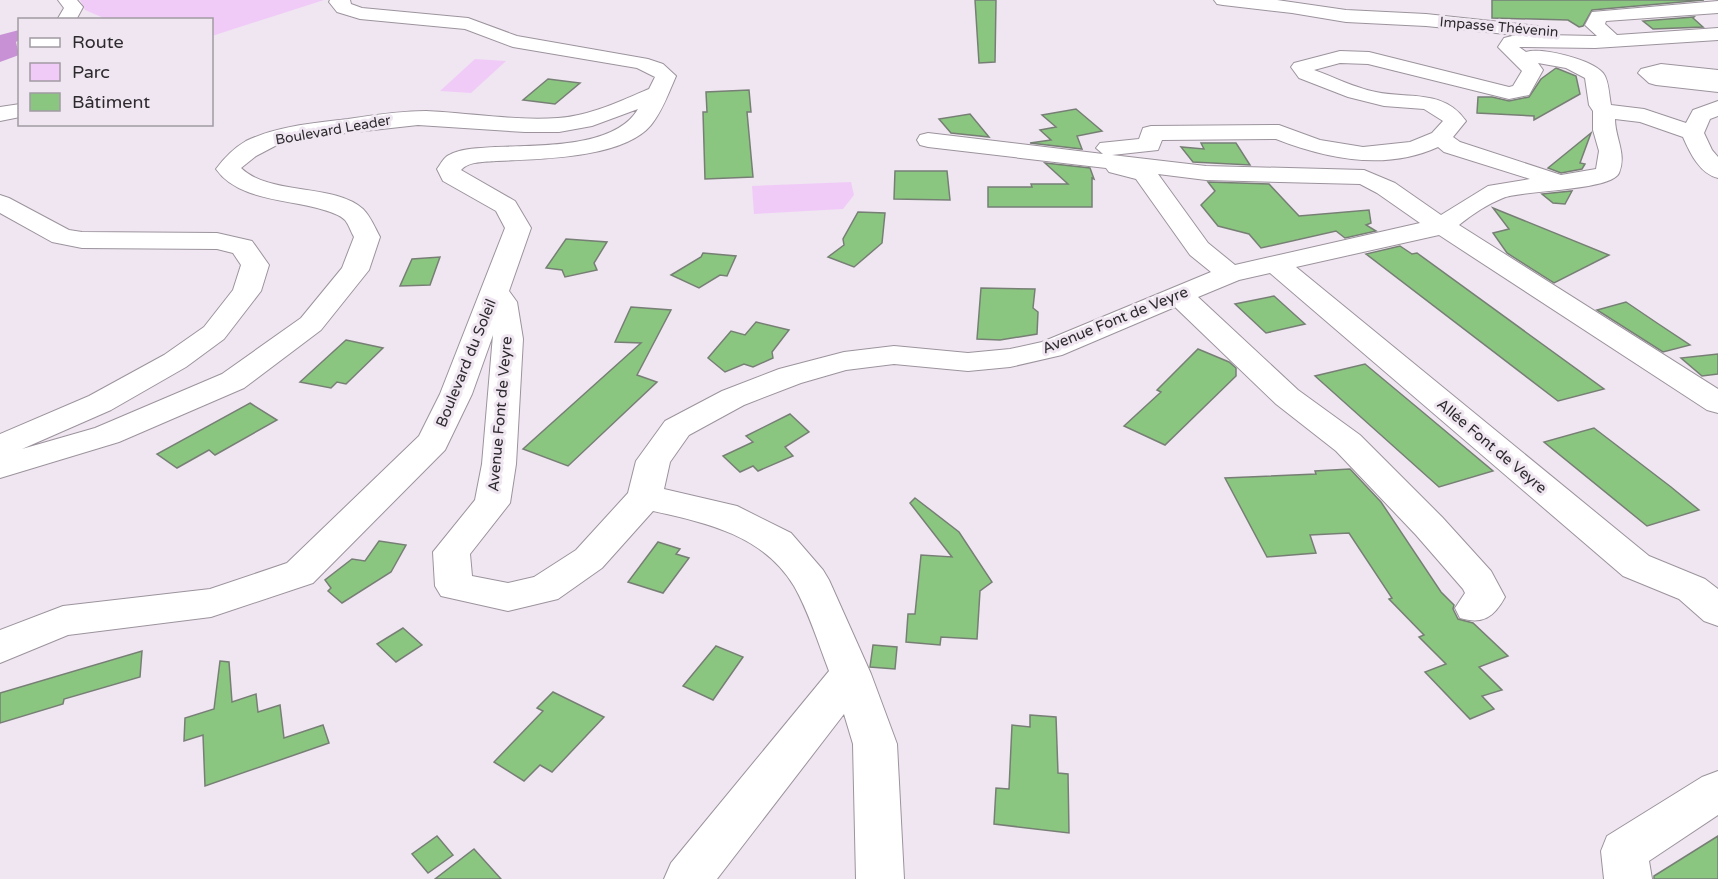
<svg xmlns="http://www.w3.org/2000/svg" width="1718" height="879" viewBox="0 0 1718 879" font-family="'Varela Round',sans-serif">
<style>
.green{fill:#f1cbf8}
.water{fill:#c991d5}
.building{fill:#8bc681;stroke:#777f75;stroke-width:1.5}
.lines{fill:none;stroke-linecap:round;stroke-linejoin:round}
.minor-casing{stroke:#9c939d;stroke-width:2}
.minor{fill:#fff;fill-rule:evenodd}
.labels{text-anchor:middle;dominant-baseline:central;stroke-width:6;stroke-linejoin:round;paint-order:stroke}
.far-street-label{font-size:14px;fill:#2d2a2e;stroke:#efe6f1}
.street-label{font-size:15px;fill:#2d2a2e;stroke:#efe6f1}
</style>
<rect width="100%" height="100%" fill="#efe6f1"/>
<g class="green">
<path d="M80 0H324L212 36V20L106 19 85 10Z"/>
<path d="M475 59 506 61 471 93 440 91Z"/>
<path d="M851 182 854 195 843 209 754 214 752 186Z"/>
</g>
<path class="water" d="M19 30V40L16 42 19 55 0 62V35Z"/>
<g class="building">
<path d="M975 0H996L995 62 979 63Z"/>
<path d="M1492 0H1704L1592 10 1583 26 1579 27 1568 20 1492 18Z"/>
<path d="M1694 17 1693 18 1703 27 1653 29 1643 21Z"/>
<path d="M1556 68 1576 76 1580 94 1534 120V116L1477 113 1478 97H1492L1509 101 1529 97 1541 79Z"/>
<path d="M548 79 580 83 555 104 523 100Z"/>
<path d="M749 90 751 112H747L753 177 705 179 703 112H707L706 92Z"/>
<path d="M1076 109 1102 131 1077 136 1082 149 1030 143 1051 140 1040 130 1056 127 1042 115Z"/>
<path d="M970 114 989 137 951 133 939 119Z"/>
<path d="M1591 133 1580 163 1585 164 1582 169 1561 173 1548 168Z"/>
<path d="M1201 143H1236L1250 165 1193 162 1181 147 1204 149Z"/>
<path d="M1045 163 1090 168 1094 179 1092 178V207H988V187H1032L1031 184H1068Z"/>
<path d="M895 171H947L950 200 894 199Z"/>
<path d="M1208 182 1269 184 1299 216 1369 210 1371 223 1366 225 1376 231 1345 238 1336 231 1261 248 1249 234 1218 226 1201 205 1215 191Z"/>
<path d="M1572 191 1565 204 1553 203 1542 194Z"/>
<path d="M1493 208 1609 255 1554 283 1507 253 1493 233 1509 229Z"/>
<path d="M858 212 885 213 882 243 854 267 828 257 844 245 843 239Z"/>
<path d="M566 239 607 242 594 263 597 270 565 277 562 270 546 268Z"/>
<path d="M1400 246 1412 254 1417 253 1604 389 1558 401 1366 254Z"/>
<path d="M703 253 736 256 727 276 720 275 699 288 671 275 701 257Z"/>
<path d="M440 257 430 285 400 286 412 259Z"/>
<path d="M981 288 1035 289 1033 308 1038 312 1037 334 1000 340 977 339Z"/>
<path d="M1274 296 1305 324 1266 333 1235 304Z"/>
<path d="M1626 302 1657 323 1690 345 1663 352 1597 310Z"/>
<path d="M631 307 671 310 637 375 657 382 568 466 523 449 641 343 615 342Z"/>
<path d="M756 322 789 330 772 352 773 358 753 367 744 364 725 372 708 358 731 331 745 335Z"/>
<path d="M346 340 383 348 346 384 337 382 331 388 300 382Z"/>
<path d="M1198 349 1229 362 1236 368V376L1165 445 1124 426 1161 392 1157 390Z"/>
<path d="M1718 354V374L1702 376 1681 358Z"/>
<path d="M1365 364 1425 414 1493 471 1439 487 1315 376Z"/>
<path d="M250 403 277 420 215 455 209 450 177 468 157 454Z"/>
<path d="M790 414 809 432 785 447 793 456 758 471 753 466 740 472 723 456 753 442 746 436Z"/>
<path d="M1594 428 1671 487 1699 510 1647 526 1544 442Z"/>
<path d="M1350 469 1381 502 1441 592 1454 605 1453 609 1458 619 1473 623 1508 656 1479 667 1502 690 1482 696 1494 709 1470 719 1425 672 1446 664 1419 637 1424 635 1389 599 1392 598 1349 533 1310 535 1316 553 1267 557 1225 478 1316 474 1315 471Z"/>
<path d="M915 498 959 532 992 582 980 591 977 639 941 637 940 645 906 642 908 614H915L921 555 952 557 910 503Z"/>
<path d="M379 541 406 545 391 572 342 603 328 591 331 588 325 580 352 559 365 561Z"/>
<path d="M658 542 680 549 676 554 689 558 663 593 628 582Z"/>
<path d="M403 628 422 645 396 662 377 644Z"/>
<path d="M873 645 897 647 895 669 870 667Z"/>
<path d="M716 646 743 657 713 700 683 686Z"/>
<path d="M142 651 140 677 64 699 63 704 0 723V693Z"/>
<path d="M220 661 229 662 232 702 256 694 258 712 280 705 284 738 323 725 329 743 205 786 203 735 184 741 185 718 214 709Z"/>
<path d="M553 692 604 717 552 772 540 765 524 781 494 762 543 711 537 708Z"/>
<path d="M1030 715 1056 717 1058 773 1068 774 1069 833 994 824 996 788 1009 789 1012 725 1030 727Z"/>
<path d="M437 836 453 855 428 873 412 854Z"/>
<path d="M1718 836V879H1654V876Z"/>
<path d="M474 849 501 879H435Z"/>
</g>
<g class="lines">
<g class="minor-casing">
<g id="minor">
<path d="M58 0H77L83 7 76 20H57L64 8Z"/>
<path d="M330 0H350L351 4 362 8 468 18 517 36 648 59 663 64 676 76C669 92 662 112 651 125 623 159 537 159 496 161 485 162 469 161 461 170L515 201 531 228 509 291 517 302 523 339 516 464 510 503 470 554 472 576 508 583 534 577 576 550 628 493 636 461 665 421 722 391 779 369 844 352 894 346 968 353 1010 349 1042 342 1211 272 1190 255 1136 179 1109 172 1106 168 928 147 920 145 917 140 920 135 928 133 1103 154 1096 148 1100 143 1139 139 1143 128 1151 126 1279 125 1320 140 1363 147 1410 142 1432 133 1443 121 1424 109 1384 106 1348 97 1299 78 1291 67 1294 63 1340 51 1369 52 1509 87 1513 86 1522 71 1498 47 1504 38 1516 35 1426 26 1346 22 1292 13 1223 5 1217 4 1214 0H1277L1346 10 1426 14 1537 26 1544 28 1547 32 1545 35 1595 36H1597L1585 25 1592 12 1718 1V13L1606 21 1605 24 1617 35 1718 28V40L1595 48 1519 47 1526 52C1541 47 1591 59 1603 73 1609 80 1609 96 1611 105L1644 109 1686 123 1693 110 1718 101V116L1710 119 1704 133 1712 150 1718 157V178C1700 174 1690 153 1683 137L1640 122 1615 119C1615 138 1627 154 1619 173 1611 191 1522 190 1503 198 1488 204 1471 215 1459 225L1718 389V413L1707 410 1439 235 1296 267 1649 556 1705 579 1718 589V626L1704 621 1679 599 1623 576 1270 273 1239 280 1198 297 1298 390 1360 435 1442 517 1491 571 1505 597C1494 617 1483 625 1460 618L1455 608 1465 593 1463 589 1416 535 1336 451 1276 404 1175 307 1062 355 1010 367 968 371 894 364 846 370 801 383 744 405 689 435 670 462 664 489 737 506 791 533 823 570 829 580 871 674 897 744 904 879H856L853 744 844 714 717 879H664L671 863 829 671C819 645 808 610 794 586 763 535 707 523 653 511L602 568 558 599 508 611 441 596 435 586 433 552 475 500 482 464 493 335 472 394 445 450 313 583 211 617 68 635 0 663V630L63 606 210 589 287 563 419 436 440 394 505 228 496 211 443 181 437 169C440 165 444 157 449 155 461 148 481 148 495 147 536 145 615 149 638 109L592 126 559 132H525L418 125 319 136 275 146 256 156 241 168C270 196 334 183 363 209 371 217 375 228 380 237L369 270 321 330 244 388 119 442 0 478V434L89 396 164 355 204 327 233 290 241 265 233 253 217 249 82 248 52 242 0 213V195L9 198 69 230 82 232 217 233 252 241 269 265 261 291 224 339 186 367 111 410 22 449 95 428 222 374 301 318 342 268 354 237C351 232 349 225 345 220 340 215 331 212 324 210 290 199 238 201 216 169 224 158 234 148 246 141 277 126 315 123 348 119 374 115 400 111 426 111 470 113 514 121 558 118 590 116 620 101 649 89L655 77 637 68 513 47 465 29 360 19 337 12 329 2ZM1340 63 1368 64 1509 99 1529 95 1543 70 1538 63 1566 68 1585 78 1589 105 1593 111V130L1599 151 1596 169 1561 175 1460 142 1453 137 1466 121C1444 89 1409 99 1376 92 1355 88 1334 77 1314 70ZM1276 139C1327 159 1386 171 1438 147L1444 152 1530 179 1488 186 1441 215 1395 183 1364 170 1206 166 1112 155 1158 150 1162 140ZM1158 174 1206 180 1360 184 1377 193 1420 223 1235 265 1208 243Z"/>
<path d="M1661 64 1718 70V92L1656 85 1649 83 1638 73 1641 69Z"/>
<path d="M20 104V117L0 121V107Z"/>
<path d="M1718 771V815L1649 861 1652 879H1604L1601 851 1607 836 1702 777Z"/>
</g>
</g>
<use href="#minor" class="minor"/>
</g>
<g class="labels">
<g class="far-street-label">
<text transform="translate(1499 27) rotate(5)">Impasse Thévenin</text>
<text transform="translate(333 130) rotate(-10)">Boulevard Leader</text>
</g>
<g class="street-label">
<text transform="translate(1115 320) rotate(-22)">Avenue Font de Veyre</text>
<text transform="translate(466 363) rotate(-68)">Boulevard du Soleil</text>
<text transform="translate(500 414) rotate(-85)">Avenue Font de Veyre</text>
<text transform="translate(1492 446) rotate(40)">Allée Font de Veyre</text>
</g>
</g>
<rect x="18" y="18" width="195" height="108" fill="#efe6f1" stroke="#a19ba3" stroke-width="1.5"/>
<rect x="30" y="38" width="30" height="9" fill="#ffffff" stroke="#a19ba3" stroke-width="1.5"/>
<text x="72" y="48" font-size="18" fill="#2d2a2e">Route</text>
<rect x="30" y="63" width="30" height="18" fill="#f1cbf8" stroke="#a19ba3" stroke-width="1.5"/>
<text x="72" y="78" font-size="18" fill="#2d2a2e">Parc</text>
<rect x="30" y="93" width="30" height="18" fill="#8bc681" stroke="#a19ba3" stroke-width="1.5"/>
<text x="72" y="108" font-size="18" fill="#2d2a2e">Bâtiment</text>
</svg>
